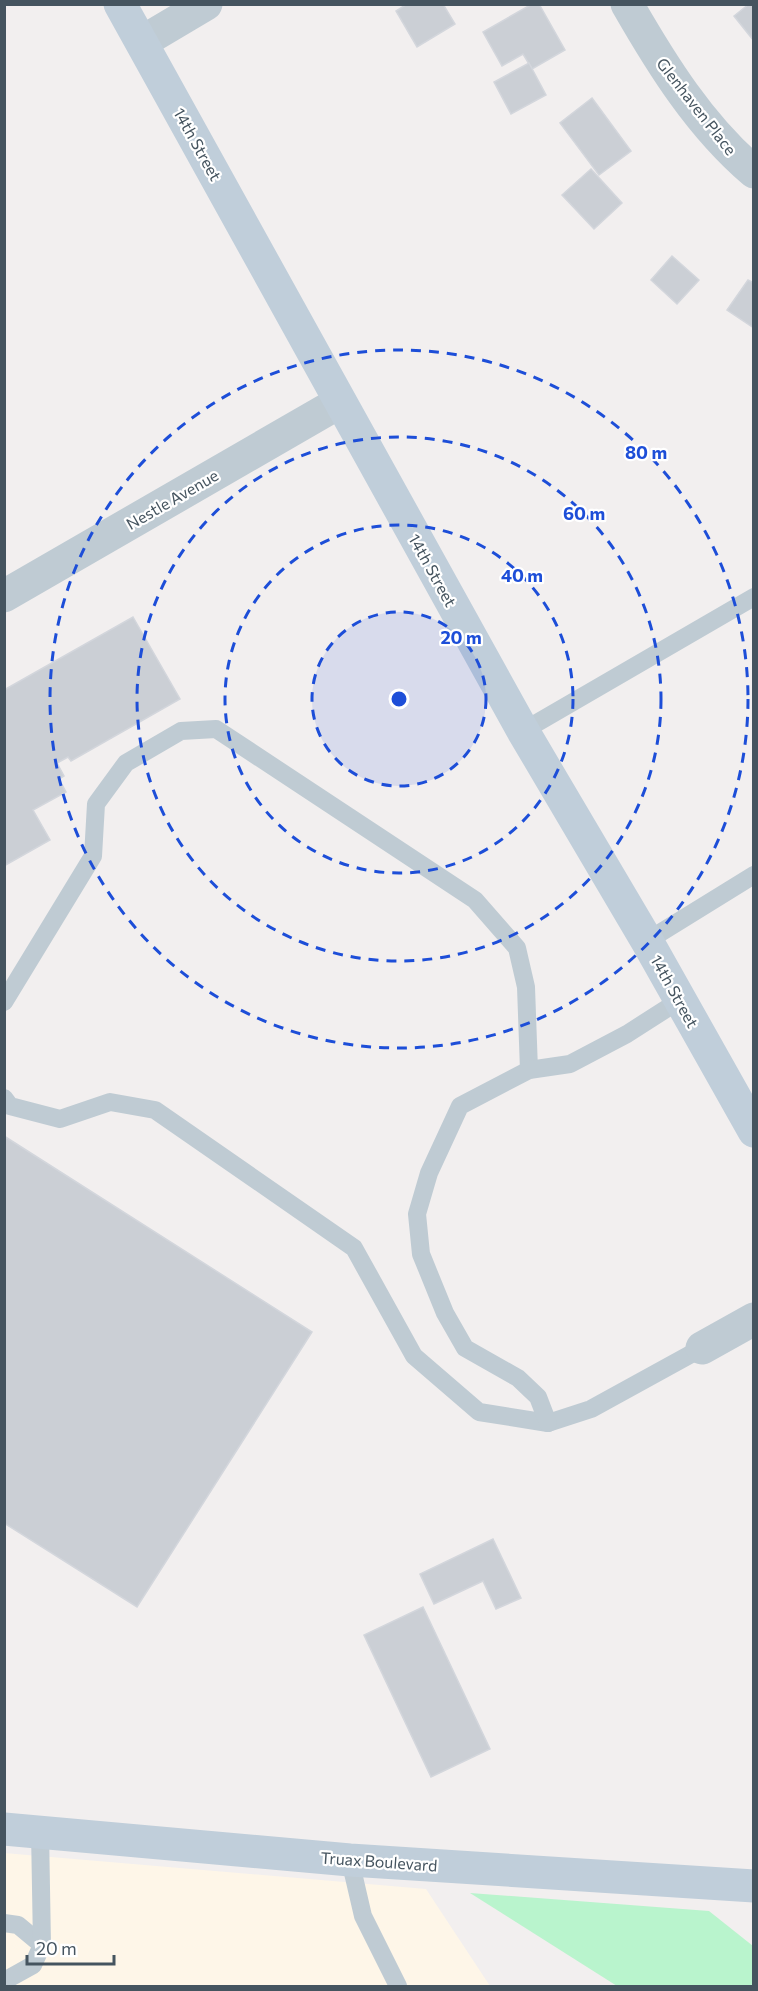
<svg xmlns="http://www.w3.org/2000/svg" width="758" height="1991" viewBox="0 0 758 1991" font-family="Commissioner,sans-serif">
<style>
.commercial{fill:#fef6e8}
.green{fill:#b9f4cd}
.building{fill:#cbcfd5;stroke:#d3d6dc;stroke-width:1.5}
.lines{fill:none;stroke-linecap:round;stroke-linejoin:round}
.lane{stroke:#bfcbd3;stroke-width:18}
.street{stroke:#bfcbd3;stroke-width:33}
.secondary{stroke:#c0ceda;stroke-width:33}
.ring{fill:none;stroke:#1d4ed8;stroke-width:3;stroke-dasharray:10 8}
.labels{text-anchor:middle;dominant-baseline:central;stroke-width:4.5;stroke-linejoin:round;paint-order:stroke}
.street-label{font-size:16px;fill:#45545f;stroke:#fff}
.centre{fill:#1d4ed8;stroke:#fff;stroke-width:3}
.ring-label{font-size:18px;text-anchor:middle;font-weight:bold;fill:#1d4ed8;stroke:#fff;stroke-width:4.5;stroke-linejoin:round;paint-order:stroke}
</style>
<rect width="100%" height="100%" fill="#f2efef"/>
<path class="commercial" d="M4 1853 426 1889 490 1986H5Z"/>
<path class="green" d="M470 1893 709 1911 753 1946V1986H617Z"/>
<g class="building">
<path d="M407 4H443L455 24 417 47 396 11Z"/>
<path d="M532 4H539L565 50 532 69 523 54 502 66 483 32Z"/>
<path d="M749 4H754V41L734 16Z"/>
<path d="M529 63 546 95 511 114 494 82Z"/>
<path d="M592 98 631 151 599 175 560 123Z"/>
<path d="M591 169 622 203 594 229 562 195Z"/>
<path d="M672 256 699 280 677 304 651 280Z"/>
<path d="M748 280 754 283V328L727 310Z"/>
<path d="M133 617 180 699 71 761 68 757 57 763 64 776 59 779 66 792 33 810 50 840 4 866V690Z"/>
<path d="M4 1136 312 1332 137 1607 4 1523Z"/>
<path d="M493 1539 521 1598 496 1609 483 1581 434 1604 420 1574Z"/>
<path d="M423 1607 490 1749 431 1777 364 1635Z"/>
</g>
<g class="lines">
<g class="lane">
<path d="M523 731 754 597"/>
<path d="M647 941 754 875"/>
<path d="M4 1002 93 856 96 804 126 763 181 731 216 729 475 900 517 948 526 987 529 1070"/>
<path d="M4 1098 10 1106 60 1119 110 1102 155 1110 354 1248 414 1356 479 1412 548 1423 591 1409 702 1348"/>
<path d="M548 1423 538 1397 518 1378 465 1348 445 1313 421 1254 417 1214 429 1173 460 1106 529 1070 570 1064 627 1034 680 1000"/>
<path d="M350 1860 363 1916 398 1986"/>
<path d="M4 1923 18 1925 42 1945"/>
<path d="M4 1981 33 1965 42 1945 40 1831"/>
</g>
<g class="street">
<path d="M627 4C662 65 700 126 754 172"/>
<path d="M142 42 206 4"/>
<path d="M4 596 340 402"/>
<path d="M702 1348 754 1319"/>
</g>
<g class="secondary">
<path d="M120 4 523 731 647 941 754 1131"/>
<path d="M4 1829 350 1860 754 1886"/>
</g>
</g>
<circle cx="399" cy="699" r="87" fill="#1d4ed8" fill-opacity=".12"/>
<g class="ring">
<circle cx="399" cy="699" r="87"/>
<circle cx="399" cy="699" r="174"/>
<circle cx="399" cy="699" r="262"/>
<circle cx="399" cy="699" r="349"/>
</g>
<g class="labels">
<g class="street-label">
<text transform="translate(697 106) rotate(52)">Glenhaven Place</text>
<text transform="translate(198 144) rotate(61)">14th Street</text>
<text transform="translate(172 499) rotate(-30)">Nestle Avenue</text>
<text transform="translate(433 570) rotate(61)">14th Street</text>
<text transform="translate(675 991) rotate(61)">14th Street</text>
<text transform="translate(379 1861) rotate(4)">Truax Boulevard</text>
</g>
</g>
<circle cx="399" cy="699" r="9" class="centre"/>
<g class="ring-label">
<text x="646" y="459">80 m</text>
<text x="584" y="520">60 m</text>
<text x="522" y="582">40 m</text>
<text x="461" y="644">20 m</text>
</g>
<rect width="758" height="1991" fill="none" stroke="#45545f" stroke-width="12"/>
<path d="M27 1955v9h87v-9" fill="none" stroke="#45545f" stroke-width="3"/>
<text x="36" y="1955" font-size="18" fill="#45545f" stroke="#ffffff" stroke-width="4.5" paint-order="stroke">20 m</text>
</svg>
